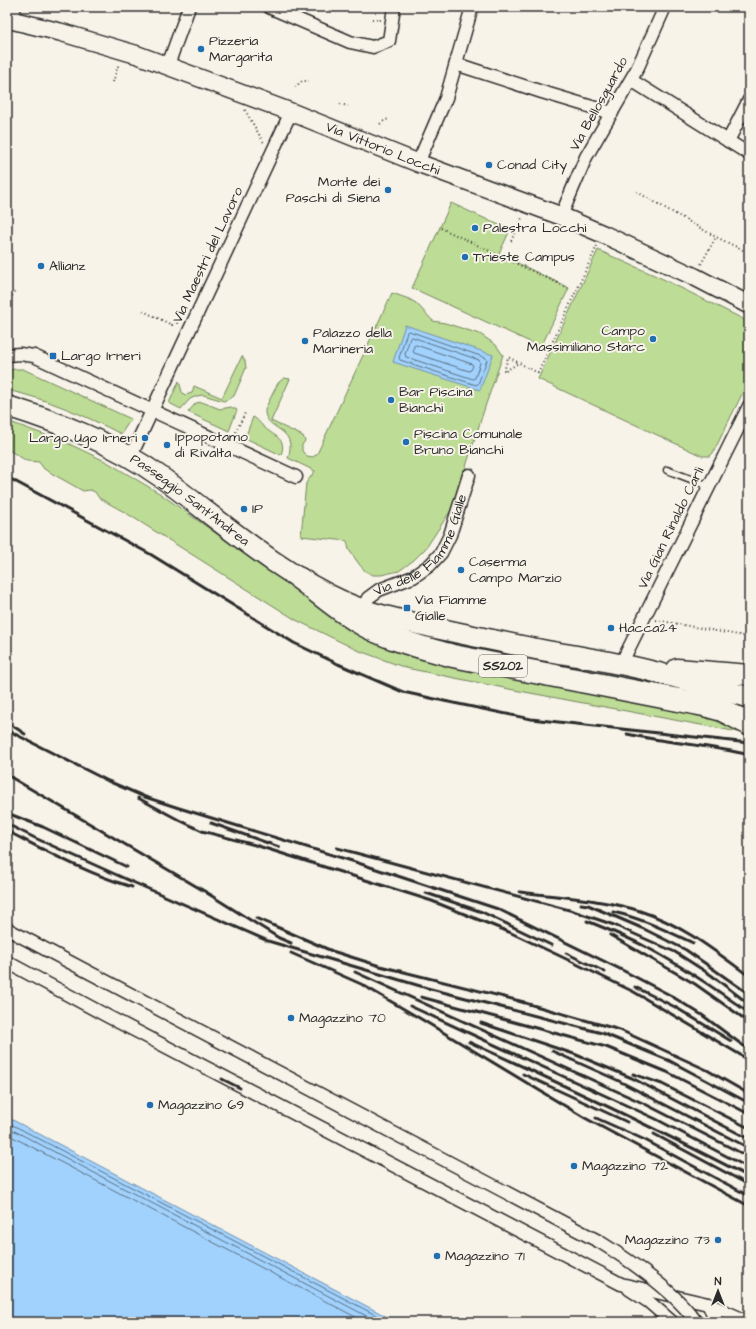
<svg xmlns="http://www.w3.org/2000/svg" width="756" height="1329" viewBox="0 0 756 1329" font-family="'Architects Daughter',sans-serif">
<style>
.green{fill:#bddc95;stroke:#748460}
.water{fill:#a1d2fe;stroke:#728faa}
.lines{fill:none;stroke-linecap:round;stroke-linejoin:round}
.shore{stroke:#5a6e7f;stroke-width:1}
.lane-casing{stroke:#2b2b2b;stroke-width:9}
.street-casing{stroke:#2b2b2b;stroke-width:15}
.secondary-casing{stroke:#2b2b2b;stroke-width:20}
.primary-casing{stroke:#2b2b2b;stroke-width:23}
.highway-casing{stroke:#2b2b2b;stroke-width:25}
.path{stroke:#2b2b2b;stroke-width:2;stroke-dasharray:1 3;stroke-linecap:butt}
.lane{stroke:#f7f3e8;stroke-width:6}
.street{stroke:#f7f3e8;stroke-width:12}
.secondary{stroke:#f7f3e8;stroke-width:17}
.primary{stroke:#f7f3e8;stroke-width:20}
.highway{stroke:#f7f3e8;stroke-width:22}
.rail{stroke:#2b2b2b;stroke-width:3}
.street-bridge-casing{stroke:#2b2b2b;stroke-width:15;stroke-linecap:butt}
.street-bridge{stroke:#f7f3e8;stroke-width:12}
.poi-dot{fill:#1f6fb2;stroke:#f7f3e8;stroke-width:1.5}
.labels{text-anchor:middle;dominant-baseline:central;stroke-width:4;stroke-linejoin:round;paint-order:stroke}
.shield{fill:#f7f3e8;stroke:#686764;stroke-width:1}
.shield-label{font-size:13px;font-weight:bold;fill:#2b2b2b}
.poi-label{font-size:14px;fill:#2b2b2b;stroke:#f7f3e8;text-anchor:start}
.street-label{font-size:14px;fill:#2b2b2b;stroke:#f7f3e8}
</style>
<rect width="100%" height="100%" fill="#f7f3e8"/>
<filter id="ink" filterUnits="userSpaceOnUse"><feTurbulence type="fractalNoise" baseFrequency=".025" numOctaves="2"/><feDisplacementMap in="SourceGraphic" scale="8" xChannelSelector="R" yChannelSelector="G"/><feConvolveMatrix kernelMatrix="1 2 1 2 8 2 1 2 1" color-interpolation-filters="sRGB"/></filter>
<g filter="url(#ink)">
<g class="green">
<path d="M451 203 510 230 499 254 569 288 541 347 412 288Z"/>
<path d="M598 250 663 279 749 322V380L713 453 710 456H702L538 379Z"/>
<path d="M392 293 409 299 416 303 433 321 445 323 480 334 496 345 503 355 486 404 453 507 426 548 414 560 399 571 381 575H373L365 571 359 564 349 550 347 541 301 536 306 483 315 471 288 458C299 425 263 432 265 409L278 383 284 378 290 379 271 421 303 436 305 441 302 445V451L307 456 313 457 317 454Z"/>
<path d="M242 356 245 361 246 368 234 396 224 401 203 395 197 396 190 399 181 409 169 403 179 381 182 392 185 395 192 393 194 386 222 398Z"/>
<path d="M15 369H23L131 419 121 434C84 415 47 399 7 390V371Z"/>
<path d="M202 402 220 409 231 407 237 410 229 431 188 412 196 403Z"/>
<path d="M253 417C259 420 260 424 265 428 275 437 287 438 281 455L245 438Z"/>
<path d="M7 421 65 442 107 462 159 493 265 568 328 608 371 640 419 658 719 717 749 734 514 690 406 668 357 650 296 620 126 513 99 498 95 492 90 490 83 491 44 469 39 462 27 461 7 449Z"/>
</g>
<g class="water">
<path d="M405 325 493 355 480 390 393 362Z"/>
<path d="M7 1117 397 1322H7Z"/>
</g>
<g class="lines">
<g class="shore">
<path d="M409 331 486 358 487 360 478 384 476 385 400 360 399 358 407 332Z"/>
<path d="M412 337 479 360 480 363 475 378 473 379 406 357 405 354 410 338Z"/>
<path d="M416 345 472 364 473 366 471 370 469 371 414 353 413 350 414 346Z"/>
<path d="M7 1122 389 1322"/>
<path d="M7 1127 378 1322"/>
<path d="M7 1134 365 1322"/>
</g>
<g class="lane-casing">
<path id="lane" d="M667 470 709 486"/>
</g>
<g class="street-casing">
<g id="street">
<path d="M269 7 350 42 373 47 389 41 394 7"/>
<path d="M10 20 15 7"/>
<path d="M456 64 542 92 612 113"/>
<path d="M168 65 189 7"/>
<path d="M631 80 749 154"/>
<path d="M728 141 749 100"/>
<path d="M418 163 446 98 472 7"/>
<path d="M561 216 586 157 637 69 665 7"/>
<path d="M7 355 20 354 34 356 296 477"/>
<path d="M130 458 291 112"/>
<path id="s1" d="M363 609 368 598 379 590 413 577 430 565 441 553 450 535 469 475"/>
<path d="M621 664 749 406"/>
<path d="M7 962 109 1017 621 1284 708 1304 749 1322"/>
<path d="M629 1289 649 1302 672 1322"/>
<path d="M708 1304 717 1322"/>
</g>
</g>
<g class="secondary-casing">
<g id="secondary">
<path id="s2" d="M7 19 60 32 138 55 291 112 418 163 561 216 605 235 695 277 749 305"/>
</g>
</g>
<g class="primary-casing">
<g id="primary">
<path id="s3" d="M7 406C61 423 115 444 161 477 221 521 277 572 346 603 374 615 406 621 436 628 473 636 510 644 547 651 571 655 595 659 619 664 663 672 706 687 749 697"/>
<path d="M677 669 749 675"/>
</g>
</g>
<g class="highway-casing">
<path id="highway" d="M300 579C319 593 337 609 357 621 386 639 421 647 453 656L704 705 722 710 749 724"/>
</g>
<g class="path">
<path d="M372 19 380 20 379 21"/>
<path d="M113 82 119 63"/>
<path d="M295 87 302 81H309"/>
<path d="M340 104 348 106"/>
<path d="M245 110 264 143"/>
<path d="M380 124 385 120 390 119"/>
<path d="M637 192 716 237 749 253"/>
<path d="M441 228 568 288"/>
<path d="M511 241 523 216"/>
<path d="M701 264 716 237"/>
<path d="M7 307 14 292"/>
<path d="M143 311 172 325 174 321 177 323 181 314"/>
<path d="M517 364 504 372 508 357 538 373 597 246"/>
<path d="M234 436 245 413"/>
<path d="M656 620 749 637"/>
</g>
<use href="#lane" class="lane"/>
<use href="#street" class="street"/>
<use href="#secondary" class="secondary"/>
<use href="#primary" class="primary"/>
<use href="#highway" class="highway"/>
<g class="rail">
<path d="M7 477 150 554 294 643 338 664 403 692 444 701 531 719 749 743"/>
<path d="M7 722 25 734"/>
<path d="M7 730 108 781 145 797 179 808 352 861 498 909 624 971 668 994 702 1015 749 1050"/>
<path d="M627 734C667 743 709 745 749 755"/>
<path d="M7 775 211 895"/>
<path d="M138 798 179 820 202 831 255 845 432 901 509 932 560 956 634 992 749 1060"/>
<path d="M7 813 43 827 127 867"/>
<path d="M211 823 279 847"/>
<path d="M7 824 35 838 128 880 268 941 427 988 602 1033 670 1061 749 1103"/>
<path d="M7 831C48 852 88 874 132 887"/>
<path d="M337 848 573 911 614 925 675 952 711 975 749 1004"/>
<path d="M520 892C557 897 604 899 640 911 681 924 715 951 749 976"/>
<path d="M207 893 279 938 291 943"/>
<path d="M426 893 482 912 551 945"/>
<path d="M581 904 588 905 644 929 686 950 749 994"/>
<path d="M613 912C641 918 667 931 693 943"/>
<path d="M256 918 332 951 380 966 524 1002"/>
<path d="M587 921C607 929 627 937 646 947 682 966 716 989 749 1013"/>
<path d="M610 935 695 984 749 1022"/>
<path d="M291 953 361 984 421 1019 585 1118 749 1206"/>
<path d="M566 953 605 972"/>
<path d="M355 972 645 1104 749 1157"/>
<path d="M635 987 675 1007 731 1041"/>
<path d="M421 997 606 1047 667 1072 749 1114"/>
<path d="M518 1001 620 1030 707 1070 749 1094"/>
<path d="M410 1006 656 1119 749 1168"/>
<path d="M481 1023 574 1054 632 1078 749 1139"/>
<path d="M469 1042C564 1085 657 1129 749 1177"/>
<path d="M552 1051 617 1080 749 1148"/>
<path d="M523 1074 627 1122"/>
<path d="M633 1074 662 1084 749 1128"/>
<path d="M222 1079 240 1088"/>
<path d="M596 1118 645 1140 749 1196"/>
<path d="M654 1134 749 1185"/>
</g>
<g class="street-bridge-casing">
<path id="street-bridge" d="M7 929 600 1242C632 1262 675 1291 696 1322"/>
</g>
<use href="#street-bridge" class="street-bridge"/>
</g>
</g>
<g class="poi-dot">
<circle cx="201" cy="49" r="4"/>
<circle cx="489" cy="165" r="4"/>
<circle cx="388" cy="190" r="4"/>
<circle cx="475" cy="228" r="4"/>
<circle cx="465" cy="257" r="4"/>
<circle cx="41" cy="266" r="4"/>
<circle cx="653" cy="339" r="4"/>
<circle cx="305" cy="341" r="4"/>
<rect x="49" y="352" width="8" height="8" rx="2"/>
<circle cx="391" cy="400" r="4"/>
<circle cx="145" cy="438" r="4"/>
<circle cx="406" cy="442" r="4"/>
<circle cx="167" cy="445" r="4"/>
<circle cx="244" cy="509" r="4"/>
<circle cx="461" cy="570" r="4"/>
<rect x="403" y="604" width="8" height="8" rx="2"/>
<circle cx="611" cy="628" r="4"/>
<circle cx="291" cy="1018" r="4"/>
<circle cx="150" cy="1105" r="4"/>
<circle cx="574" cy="1166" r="4"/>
<circle cx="718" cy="1240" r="4"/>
<circle cx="437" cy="1256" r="4"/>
</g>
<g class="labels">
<rect class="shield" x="479" y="655" width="48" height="22" rx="3"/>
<g class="shield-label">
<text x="503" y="666">SS202</text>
</g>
<g class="poi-label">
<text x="209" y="41">Pizzeria<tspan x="209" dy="16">Margarita</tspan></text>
<text x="497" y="165">Conad City</text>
<text x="380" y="182" text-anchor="end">Monte dei<tspan x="380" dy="16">Paschi di Siena</tspan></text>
<text x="483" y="228">Palestra Locchi</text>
<text x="473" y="257">Trieste Campus</text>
<text x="49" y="266">Allianz</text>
<text x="645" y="331" text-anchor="end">Campo<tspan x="645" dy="16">Massimiliano Starc</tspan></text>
<text x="313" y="333">Palazzo della<tspan x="313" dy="16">Marineria</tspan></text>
<text x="61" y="356">Largo Irneri</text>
<text x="399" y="392">Bar Piscina<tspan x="399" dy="16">Bianchi</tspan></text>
<text x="414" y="434">Piscina Comunale<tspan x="414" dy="16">Bruno Bianchi</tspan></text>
<text x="175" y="437">Ippopotamo<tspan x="175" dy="16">di Rivalta</tspan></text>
<text x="137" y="438" text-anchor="end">Largo Ugo Irneri</text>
<text x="252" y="509">IP</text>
<text x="469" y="562">Caserma<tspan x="469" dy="16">Campo Marzio</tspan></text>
<text x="415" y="600">Via Fiamme<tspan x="415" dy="16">Gialle</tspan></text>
<text x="619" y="628">Hacca24</text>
<text x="299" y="1018">Magazzino 70</text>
<text x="158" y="1105">Magazzino 69</text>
<text x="582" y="1166">Magazzino 72</text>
<text x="710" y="1240" text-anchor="end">Magazzino 73</text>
<text x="445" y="1256">Magazzino 71</text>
</g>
<g class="street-label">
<text transform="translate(599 104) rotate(-61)">Via Bellosguardo</text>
<text stroke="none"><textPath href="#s2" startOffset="398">Via Vittorio Locchi</textPath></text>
<text transform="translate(208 255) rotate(-65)">Via Maestri del Lavoro</text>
<text stroke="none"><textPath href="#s3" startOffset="207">Passeggio Sant'Andrea</textPath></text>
<text transform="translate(671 528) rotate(-64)">Via Gian Rinaldo Carli</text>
<text stroke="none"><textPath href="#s1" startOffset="91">Via delle Fiamme Gialle</textPath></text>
</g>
</g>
<rect width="756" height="1329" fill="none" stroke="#f7f3e8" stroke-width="24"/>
<rect x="12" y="12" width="732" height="1305" fill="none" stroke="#2b2b2b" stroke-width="1.5" filter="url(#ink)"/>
<g transform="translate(718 1291)" stroke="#f7f3e8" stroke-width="3" paint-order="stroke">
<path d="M0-3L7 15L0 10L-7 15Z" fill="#2b2b2b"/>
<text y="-6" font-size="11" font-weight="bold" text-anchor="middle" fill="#2b2b2b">N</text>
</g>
</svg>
